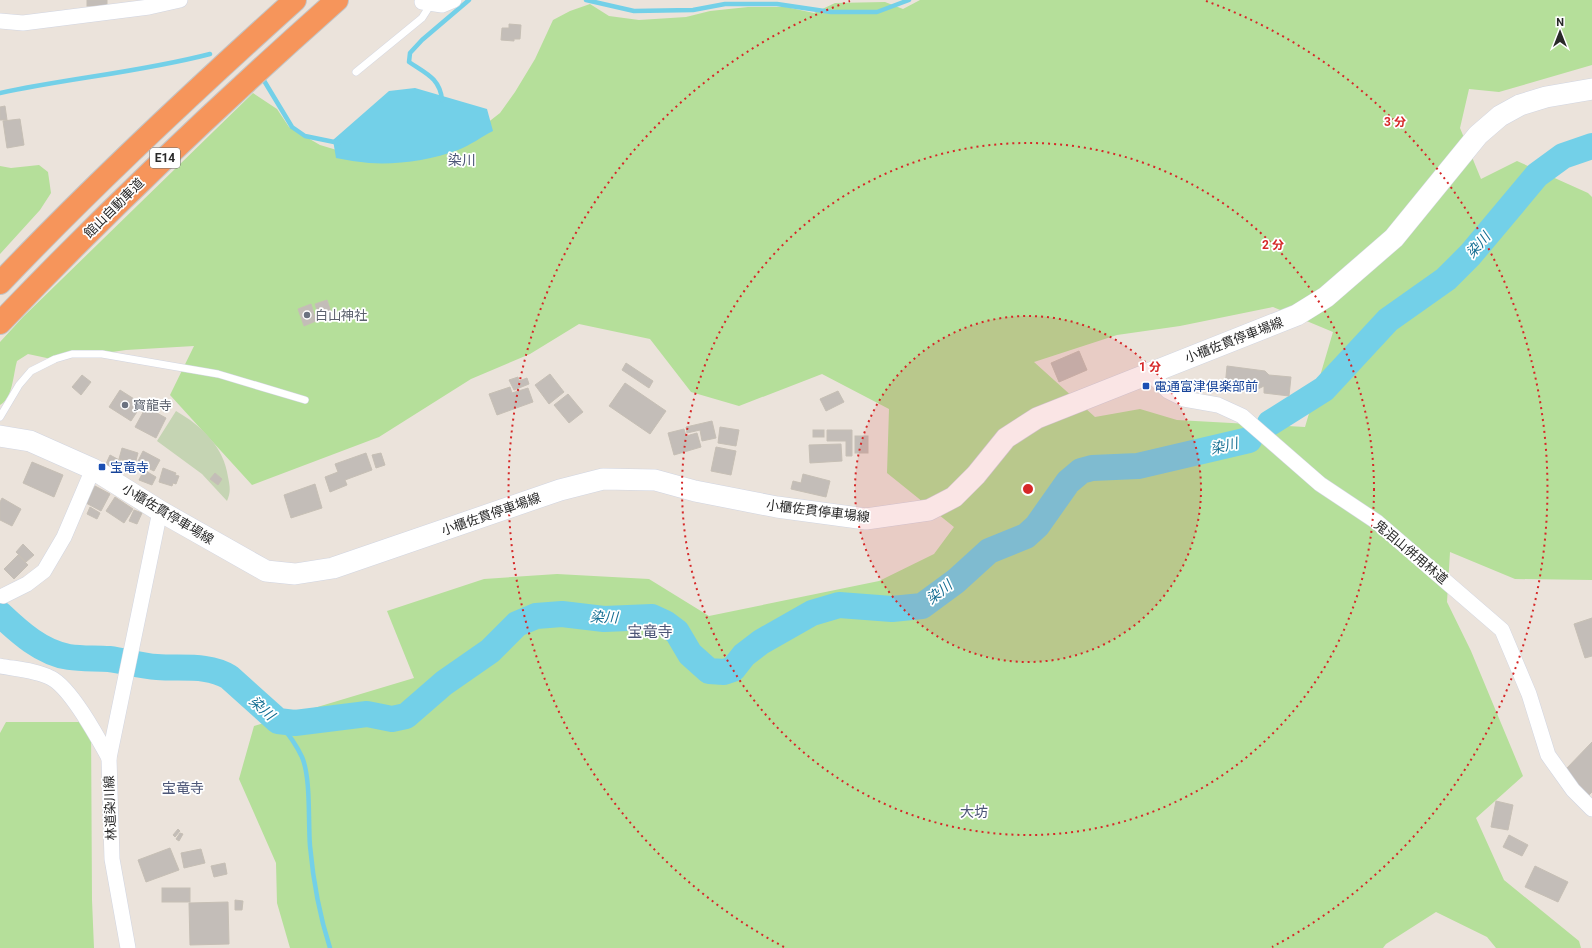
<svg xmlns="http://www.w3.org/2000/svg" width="1592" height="948" viewBox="0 0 1592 948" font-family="Roboto,'Noto Sans JP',sans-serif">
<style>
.green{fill:#b5df9a;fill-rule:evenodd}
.cemetery{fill:#c5d4b3}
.water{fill:#73d0e8}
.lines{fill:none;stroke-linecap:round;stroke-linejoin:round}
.stream{stroke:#73d0e8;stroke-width:4.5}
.river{stroke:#73d0e8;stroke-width:26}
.building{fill:#c3bdb8;stroke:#c6bfb5}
.lane-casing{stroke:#d1d5e1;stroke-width:8}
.street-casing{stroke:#d1d5e1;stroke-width:16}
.secondary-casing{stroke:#d1d5e1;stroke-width:22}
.highway-casing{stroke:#c3c3c3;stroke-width:24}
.lane{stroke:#fff;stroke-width:7}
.street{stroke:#fff;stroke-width:15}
.secondary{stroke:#fff;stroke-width:21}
.highway{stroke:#f6955b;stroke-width:22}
.ring{fill:none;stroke:#d62828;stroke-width:2;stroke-dasharray:2 4}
.worship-dot{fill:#6b7280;stroke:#fff;stroke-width:1.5}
.transit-dot{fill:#1a4fb4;stroke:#fff;stroke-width:1.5}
.labels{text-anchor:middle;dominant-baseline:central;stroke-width:3.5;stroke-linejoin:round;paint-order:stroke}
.shield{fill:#fff;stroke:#696969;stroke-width:1}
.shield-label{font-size:12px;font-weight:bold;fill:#292929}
.street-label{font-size:13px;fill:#292929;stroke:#fff}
.worship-label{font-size:13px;fill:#5b616d;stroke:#fff;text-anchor:start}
.transit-label{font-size:13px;fill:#164399;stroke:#fff;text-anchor:start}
.neighbourhood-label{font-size:14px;fill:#4c5677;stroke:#fff}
.water-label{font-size:14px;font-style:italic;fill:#146e92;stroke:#fff}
.quarter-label{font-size:15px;fill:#4c5677;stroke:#fff}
.centre{fill:#d62828;stroke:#fff;stroke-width:2}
.ring-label{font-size:12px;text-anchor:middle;font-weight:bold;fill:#d62828;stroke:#fff;stroke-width:3.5;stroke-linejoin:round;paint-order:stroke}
</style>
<rect width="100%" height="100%" fill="#ebe3db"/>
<g class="green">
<path d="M920 0H1592V65L1499 92 1469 89 1460 128 1481 179 1517 161 1588 193 1592 197V580L1515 579 1450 552 1447 602 1471 651 1523 776 1476 818 1504 880 1579 941 1581 948H1496L1487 937 1436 912 1386 944 1383 948H290L277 903 276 863 239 779 254 726 414 678 387 611 484 579 557 574 649 579 709 616 879 581 934 554 954 527 887 473 889 409 822 374 739 406 691 392 650 339 579 324 530 354 471 379 379 437 252 485 170 395 194 346 126 350 56 360 28 354 17 361C13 375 13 398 0 405V342L23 317 253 93 277 109 289 127 320 145 350 154 482 127 500 113 515 92 535 59 553 20 570 11 590 4 609 16 639 20 686 17 710 11 748 7H786L814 13 835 3 885 2 903 9ZM1273 307 1333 332 1305 427 1177 420 1140 409 1095 417 1034 362 1117 335 1180 326Z"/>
<path d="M39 165 48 172 51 193 40 210 0 254V166L11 168Z"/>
<path d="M6 722H91L92 900 94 948H0V733Z"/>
</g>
<path class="cemetery" d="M176 411C202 426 224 447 228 477 230 487 231 492 227 501L202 474 157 441Z"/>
<path class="water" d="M415 88 487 109 493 131C481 137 471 145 458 150 431 160 398 165 369 163 358 162 347 160 336 158L333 140 389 91Z"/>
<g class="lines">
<g class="stream">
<path d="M586 0 634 11 693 10 725 4H777L831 12H877L909 0"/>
<path d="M263 79 292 127 305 136 339 143"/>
<path d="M0 93C70 78 141 72 210 54"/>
<path d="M442 100C440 78 425 73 409 62L410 53 422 40 469 0"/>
<path d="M278 721C287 732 296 744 302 757 311 778 308 821 310 846 313 879 320 917 330 948"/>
</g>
<g class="river">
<path d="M1270 423 1324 389 1388 320 1446 279 1470 255 1537 175 1563 156 1592 146"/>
<path d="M0 614C19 632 42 653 69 657 82 659 96 658 109 659 125 661 141 666 157 667 181 669 208 664 229 677L278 721 295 723 367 714 392 719 406 716 444 683 490 651 517 624 536 616 562 614 604 619 652 617 665 623 677 632 690 654 709 671 724 672 733 669 744 655 761 642 812 613 839 605 892 609 922 606 956 581 989 551 1026 536 1037 526 1068 482 1081 471 1092 468 1138 466 1249 440"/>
</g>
</g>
<g class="building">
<rect x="87" y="0" width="20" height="6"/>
<path d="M509 24 521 25 520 39H514V41L501 40 502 28H509Z"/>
<path d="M5 106 7 120H0V107Z"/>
<path d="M20 119 24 145 7 148 3 121Z"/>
<path d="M327 300 332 315 320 319 315 304Z"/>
<path d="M311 304 316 321 304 326 298 309Z"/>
<path d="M1079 351 1087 370 1059 382 1051 363Z"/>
<path d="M626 363 653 381 649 388 622 370Z"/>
<path d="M1227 366 1265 371 1269 375 1291 377 1289 396 1264 393V386L1254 391 1225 387Z"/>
<path d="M550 374 564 392 549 404 535 385Z"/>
<path d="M82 375 91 382 81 395 72 387Z"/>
<path d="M518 377 519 381 527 378 529 384 514 390 509 380Z"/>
<path d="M625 383 666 411 650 434 609 406Z"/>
<path d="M510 387 512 393 528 388 533 402 497 415 489 394Z"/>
<path d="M120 390 142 404 131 421 109 407Z"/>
<path d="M838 391 844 402 826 411 820 399Z"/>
<path d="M568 394 583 412 569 423 554 405Z"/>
<path d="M146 407 166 418 156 438 135 427Z"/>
<path d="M712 421 716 438 702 441 700 430 687 433 686 427Z"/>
<path d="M720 427 739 430 736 446 718 443Z"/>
<path d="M684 429 686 436 697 433 701 447 674 455 668 433Z"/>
<rect x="813" y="430" width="11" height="7"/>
<path d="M827 430H852V456H846V441H827Z"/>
<rect x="855" y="436" width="13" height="17"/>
<path d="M841 444 842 461 810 463 809 445Z"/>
<path d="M716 447 736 451 731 475 711 471Z"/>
<path d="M122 448 138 453 135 464 119 459Z"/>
<path d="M143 451 160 460 154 471 137 463Z"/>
<path d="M366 453 372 470 345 480 347 485 330 492 325 477 338 472 335 464Z"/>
<path d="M381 453 385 465 376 468 372 455Z"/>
<path d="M110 455 123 462 116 472 105 466Z"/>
<path d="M32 462 63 475 54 497 23 483Z"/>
<path d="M163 468 176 473 175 475 179 476 176 484 173 483 172 486 159 482Z"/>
<path d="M144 470 156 477 152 485 139 480Z"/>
<path d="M215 473 222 479 218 485 210 479Z"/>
<path d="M803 474 830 481 826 497 791 489 793 481 801 483Z"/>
<path d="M315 484 322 508 291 518 284 495Z"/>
<path d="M95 486 110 494 101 511 86 503Z"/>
<path d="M115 497 133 509 124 523 106 511Z"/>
<path d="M2 498 21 509 12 526 0 520V502Z"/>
<path d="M90 507 100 513 97 519 87 514Z"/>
<path d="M134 510 142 513 137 524 129 521Z"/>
<path d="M23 544 34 555 26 562 16 552Z"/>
<path d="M18 555 28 565 14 579 4 569Z"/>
<path d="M1592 618V656L1585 658 1574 624Z"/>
<path d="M1592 742V792L1588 796 1566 769Z"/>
<path d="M1496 801 1513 805 1508 830 1491 827Z"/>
<path d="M178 829 180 831 175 837 173 835Z"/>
<path d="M180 833 183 834 179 841 176 839Z"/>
<path d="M1509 835 1528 845 1522 856 1503 847Z"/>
<path d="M170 848 179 870 146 882 138 860Z"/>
<path d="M201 849 205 863 184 868 181 853Z"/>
<path d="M225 863 227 874 214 877 211 866Z"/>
<path d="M1535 866 1568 882 1558 902 1525 887Z"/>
<rect x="162" y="888" width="28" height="14"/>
<path d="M235 900 243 901 242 910H235Z"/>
<path d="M228 902 229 944 190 945 189 903Z"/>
</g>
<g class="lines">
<g class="lane-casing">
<g id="lane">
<path d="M356 72 422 18 431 4"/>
<path d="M0 417 19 385 31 371 55 359 72 354H102L218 374 305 400"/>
</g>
</g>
<g class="street-casing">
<g id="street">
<path d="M422 2 442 5 454 0"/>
<path d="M0 21 23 23 149 7 180 0"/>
<path d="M1149 373 1168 391 1184 399 1218 405 1242 416 1320 484 1377 522 1502 630 1529 694 1548 755 1573 790 1592 809"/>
<path d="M3 596 27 584 44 571 64 537 93 469"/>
<path d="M0 666C16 669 36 670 51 678 71 688 98 738 109 758"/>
<path d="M128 948 112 859 109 758 160 511"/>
</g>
</g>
<g class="secondary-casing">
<path id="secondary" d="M0 436 30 441 93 469 160 511 266 571 295 574 333 568 560 490 603 479 655 480 695 491 777 507 866 519 929 510 954 497 976 475 1006 438 1037 418 1297 315 1326 297 1394 238 1478 135 1500 116 1520 105 1546 97 1592 89"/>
</g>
<g class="highway-casing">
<g id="highway">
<path d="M0 283C94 184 194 91 295 0"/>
<path d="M0 323C108 210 221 103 337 0"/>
</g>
</g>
<use href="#lane" class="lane"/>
<use href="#street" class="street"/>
<use href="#secondary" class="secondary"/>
<use href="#highway" class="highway"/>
</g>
<circle cx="1028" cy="489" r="173" fill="#d62828" fill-opacity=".12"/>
<g class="ring">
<circle cx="1028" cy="489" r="173"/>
<circle cx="1028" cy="489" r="346"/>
<path d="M784 947A519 519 0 0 1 850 1M1206 1A519 519 0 0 1 1272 947"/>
</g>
<g class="worship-dot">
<circle cx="307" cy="315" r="4"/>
<circle cx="125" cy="405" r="4"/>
</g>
<g class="transit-dot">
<rect x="1142" y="382" width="8" height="8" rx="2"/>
<rect x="98" y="463" width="8" height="8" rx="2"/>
</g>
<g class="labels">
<rect class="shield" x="150" y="148" width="30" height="20" rx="3"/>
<g class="shield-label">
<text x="165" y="158">E14</text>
</g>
<g class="street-label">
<text transform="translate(114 208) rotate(-45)">館山自動車道</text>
<text transform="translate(1234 340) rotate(-21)">小櫃佐貫停車場線</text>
<text transform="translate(818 511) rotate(7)">小櫃佐貫停車場線</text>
<text transform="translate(168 514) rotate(31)">小櫃佐貫停車場線</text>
<text transform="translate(491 514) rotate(-19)">小櫃佐貫停車場線</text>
<text transform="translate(1411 552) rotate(40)">鬼泪山併用林道</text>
<text transform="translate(110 808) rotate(-92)">林道染川線</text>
</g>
<g class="worship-label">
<text x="315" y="315">白山神社</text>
<text x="133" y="405">寳龍寺</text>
</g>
<g class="transit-label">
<text x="1154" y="386">電通富津倶楽部前</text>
<text x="110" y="467">宝竜寺</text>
</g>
<g class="neighbourhood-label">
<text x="462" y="160">染川</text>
<text x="183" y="788">宝竜寺</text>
<text x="974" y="812">大坊</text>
</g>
<g class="water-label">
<text transform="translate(1478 245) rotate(-49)">染川</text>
<text transform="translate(1224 446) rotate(-13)">染川</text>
<text transform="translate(939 592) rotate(-39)">染川</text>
<text transform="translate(604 617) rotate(2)">染川</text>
<text transform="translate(262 708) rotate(41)">染川</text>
</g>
<g class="quarter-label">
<text x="650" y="632">宝竜寺</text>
</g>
</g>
<circle cx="1028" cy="489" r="6" class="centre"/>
<g class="ring-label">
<text x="1395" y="126">3 分</text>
<text x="1273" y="249">2 分</text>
<text x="1150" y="371">1 分</text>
</g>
<g transform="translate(1560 32)" stroke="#ffffff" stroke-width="3" paint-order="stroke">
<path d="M0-3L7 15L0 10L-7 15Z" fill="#292929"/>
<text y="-6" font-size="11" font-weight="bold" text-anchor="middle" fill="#292929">N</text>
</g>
</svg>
